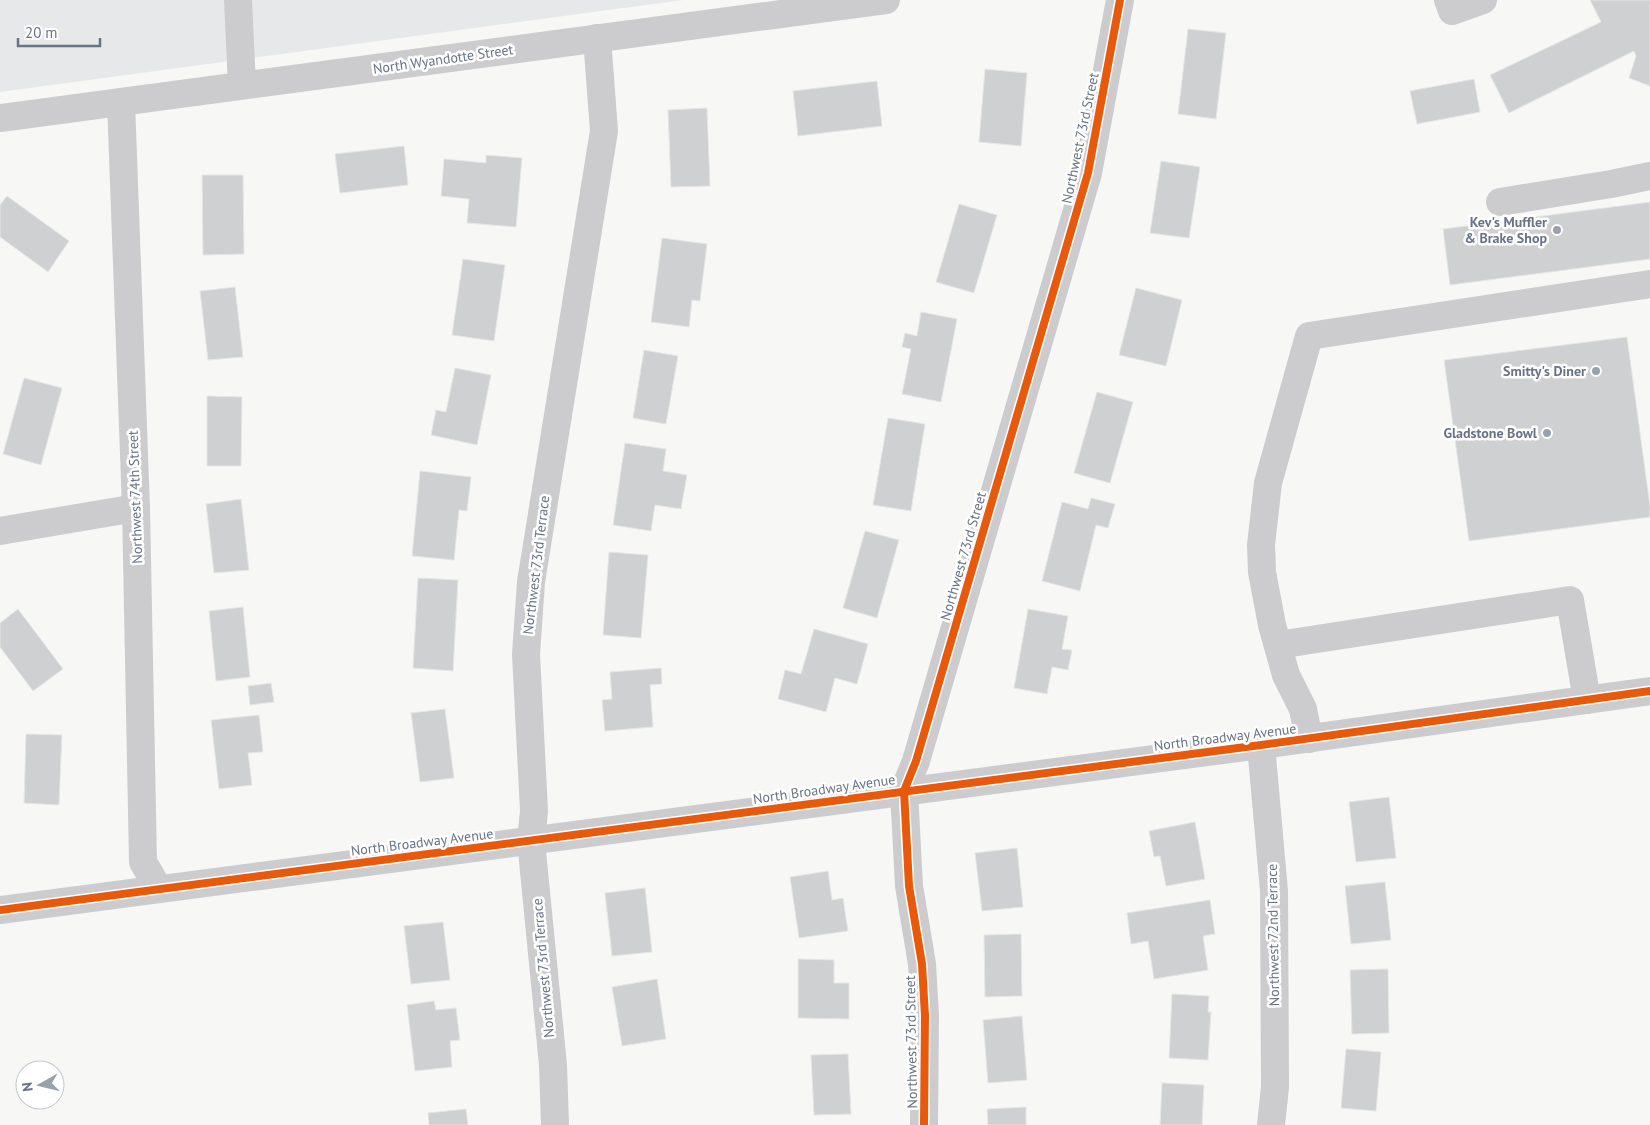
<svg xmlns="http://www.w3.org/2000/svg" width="1650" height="1125" viewBox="0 0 1650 1125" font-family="'PT Sans',sans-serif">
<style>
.built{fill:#e7e8e9}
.building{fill:#cfd0d1;stroke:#e6e6e6}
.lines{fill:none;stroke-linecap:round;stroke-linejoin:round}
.minor{stroke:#ccccce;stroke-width:28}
.cycleway-casing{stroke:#fff;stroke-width:11}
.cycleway{stroke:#e8590c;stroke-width:8}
.poi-dot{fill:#9aa1ad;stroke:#fff;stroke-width:2}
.labels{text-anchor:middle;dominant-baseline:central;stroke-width:5;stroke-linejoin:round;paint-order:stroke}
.street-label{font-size:14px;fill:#687385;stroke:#fff}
.poi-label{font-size:14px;font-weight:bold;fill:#687385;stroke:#fff;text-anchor:end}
</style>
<rect width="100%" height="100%" fill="#f7f7f6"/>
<path class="built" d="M0 0H683L0 92Z"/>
<g class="building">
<path d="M1590 0H1650V86L1629 78 1636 56 1634 51 1509 113 1490 75 1601 22Z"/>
<path d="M1188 29 1226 33 1216 119 1178 114Z"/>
<path d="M985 69 1027 73 1021 146 979 142Z"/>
<path d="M1474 79 1480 112 1417 124 1410 91Z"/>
<path d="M877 81 882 126 798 136 793 91Z"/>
<path d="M707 108 710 186 671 187 668 110Z"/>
<path d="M404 146 408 185 340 193 335 154Z"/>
<path d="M486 155 522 158 516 227 467 223 469 199 441 196 444 159 486 163Z"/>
<path d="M1161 161 1200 167 1189 238 1150 233Z"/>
<path d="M202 175H243L244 254 203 255Z"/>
<path d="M7 196 69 241 48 272 0 237V205Z"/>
<path d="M1650 202V259L1450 285 1443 229Z"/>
<path d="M959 204 997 215 974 293 936 282Z"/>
<path d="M662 238 707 244 700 301 692 300 689 327 651 322Z"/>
<path d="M463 259 505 265 494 341 452 335Z"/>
<path d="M235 287 243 357 208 360 200 291Z"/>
<path d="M1136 288 1182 300 1166 366 1119 355Z"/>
<path d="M921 312 957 319 941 402 902 394 911 349 902 347 905 333 917 336Z"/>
<path d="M1627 337 1650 506V517L1469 541 1444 360Z"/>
<path d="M644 350 678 356 666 424 633 418Z"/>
<path d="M455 368 491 375 477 445 431 435 436 410 446 412Z"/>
<path d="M24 378 62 388 41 465 3 454Z"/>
<path d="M1097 392 1133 402 1110 483 1074 473Z"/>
<path d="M207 396 242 397 241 466H207Z"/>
<path d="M888 418 925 424 911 511 873 505Z"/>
<path d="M625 443 666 449 663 471 687 475 681 509 655 505 651 531 613 525Z"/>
<path d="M420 471 471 477 467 511 459 510 454 560 412 556Z"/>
<path d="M1091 498 1115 504 1108 528 1096 525 1080 591 1042 581 1062 502 1088 509Z"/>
<path d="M241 499 249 570 214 573 206 504Z"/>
<path d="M865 531 899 540 877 618 843 608Z"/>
<path d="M609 552 648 555 641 638 603 635Z"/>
<path d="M418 578 458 580 453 671 413 668Z"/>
<path d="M243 607 250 677 216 681 209 611Z"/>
<path d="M18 609 63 669 33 691 0 647V623Z"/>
<path d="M1028 609 1068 616 1062 649 1072 650 1068 670 1052 667 1047 694 1014 688Z"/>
<path d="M814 629 868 644 857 684 835 678 826 712 778 699 785 670 801 674Z"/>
<path d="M661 668 662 684 650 685 653 727 605 731 602 700 612 699 610 672Z"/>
<path d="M271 683 274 702 250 705 248 686Z"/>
<path d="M445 709 454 778 420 782 411 713Z"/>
<path d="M259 715 263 752 248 753 252 785 219 789 211 720Z"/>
<path d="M26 734 62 735 59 805 24 803Z"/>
<path d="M1389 797 1396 858 1356 862 1349 802Z"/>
<path d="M1195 822 1205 879 1166 886 1160 856 1154 857 1149 831Z"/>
<path d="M1017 848 1023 907 982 911 975 853Z"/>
<path d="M828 871 832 900 843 898 848 931 799 938 790 877Z"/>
<path d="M1385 882 1391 940 1351 944 1345 886Z"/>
<path d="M645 888 652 952 612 956 605 893Z"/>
<path d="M1210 900 1215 934 1203 936 1208 970 1154 979 1148 941 1131 944 1127 913Z"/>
<path d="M443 922 450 980 411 984 404 926Z"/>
<path d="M1021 934 1022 996 985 997 984 935Z"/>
<path d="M798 959 834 960V983H849V1019L798 1018Z"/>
<path d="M1388 969 1389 1033 1352 1034 1350 970Z"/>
<path d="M657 979 666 1039 622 1046 612 987Z"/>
<path d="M1172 994 1209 996 1208 1012H1211L1208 1060 1169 1058Z"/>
<path d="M434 1001 436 1010 456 1008 460 1040 450 1041 452 1067 415 1071 407 1005Z"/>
<path d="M1022 1016 1027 1080 988 1083 983 1020Z"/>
<path d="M1346 1049 1381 1052 1376 1111 1341 1108Z"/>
<path d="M848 1054 851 1114 814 1115 811 1055Z"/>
<path d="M1162 1083 1204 1085 1202 1125H1160Z"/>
<path d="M1026 1107V1125H988L987 1109Z"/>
<path d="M466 1109 468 1125H429L428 1113Z"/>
</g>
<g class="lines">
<g class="minor">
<path d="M238 0 242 85"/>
<path d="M1448 0 1452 11 1483 0"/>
<path d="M121 102 136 508 143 862 158 888"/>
<path d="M0 118 886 0"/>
<path d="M1500 202 1611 184 1650 176"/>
<path d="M0 531 136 508"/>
<path d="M1278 645 1570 600 1587 700"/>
<path d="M1309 739 1303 709 1286 675 1272 625 1262 572 1261 545 1268 483 1309 336 1650 284"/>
<path d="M1261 745 1274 891 1275 1087 1271 1125"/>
<path d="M0 910 1261 745 1650 691"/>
<path d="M555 1125 553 1065 531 841 534 811 526 654 531 582 604 131 597 38"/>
<path d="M924 1125 925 1016 922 964 909 886 904 791 916 761 1088 173 1120 0"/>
</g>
<g class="cycleway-casing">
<g id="cycleway">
<path d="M0 910 1261 745 1650 691"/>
<path d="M924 1125 925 1016 922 964 909 886 904 791 916 761 1088 173 1120 0"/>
</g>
</g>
<use href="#cycleway" class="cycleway"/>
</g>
<g class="poi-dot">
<circle cx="1557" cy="230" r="5"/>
<circle cx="1596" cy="371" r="5"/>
<circle cx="1547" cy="433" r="5"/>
</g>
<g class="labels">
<g class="street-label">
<text transform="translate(443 59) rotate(-8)">North Wyandotte Street</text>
<text transform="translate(1080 138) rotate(-78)">Northwest 73rd Street</text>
<text transform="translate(135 497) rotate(-92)">Northwest 74th Street</text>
<text transform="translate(963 556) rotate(-74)">Northwest 73rd Street</text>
<text transform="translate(536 565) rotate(-83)">Northwest 73rd Terrace</text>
<text transform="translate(1225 737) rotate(-7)">North Broadway Avenue</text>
<text transform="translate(824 789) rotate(-8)">North Broadway Avenue</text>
<text transform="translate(422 842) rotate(-7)">North Broadway Avenue</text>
<text transform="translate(1273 935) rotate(-91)">Northwest 72nd Terrace</text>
<text transform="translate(543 968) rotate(-95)">Northwest 73rd Terrace</text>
<text transform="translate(911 1042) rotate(-91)">Northwest 73rd Street</text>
</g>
<g class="poi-label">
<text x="1547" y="222">Kev's Muffler<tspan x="1547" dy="16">&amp; Brake Shop</tspan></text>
<text x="1586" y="371">Smitty's Diner</text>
<text x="1537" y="433">Gladstone Bowl</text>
</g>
</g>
<g transform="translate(40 1085) rotate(262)"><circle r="24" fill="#ffffff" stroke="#c3c7ce"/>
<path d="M0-4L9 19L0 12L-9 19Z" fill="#9aa1ad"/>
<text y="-8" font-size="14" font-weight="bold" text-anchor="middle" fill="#687385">N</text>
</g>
<path d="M18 38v8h82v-8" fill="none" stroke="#687385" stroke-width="2.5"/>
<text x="25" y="38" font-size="15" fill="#687385" stroke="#ffffff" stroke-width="4" paint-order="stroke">20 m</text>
</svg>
